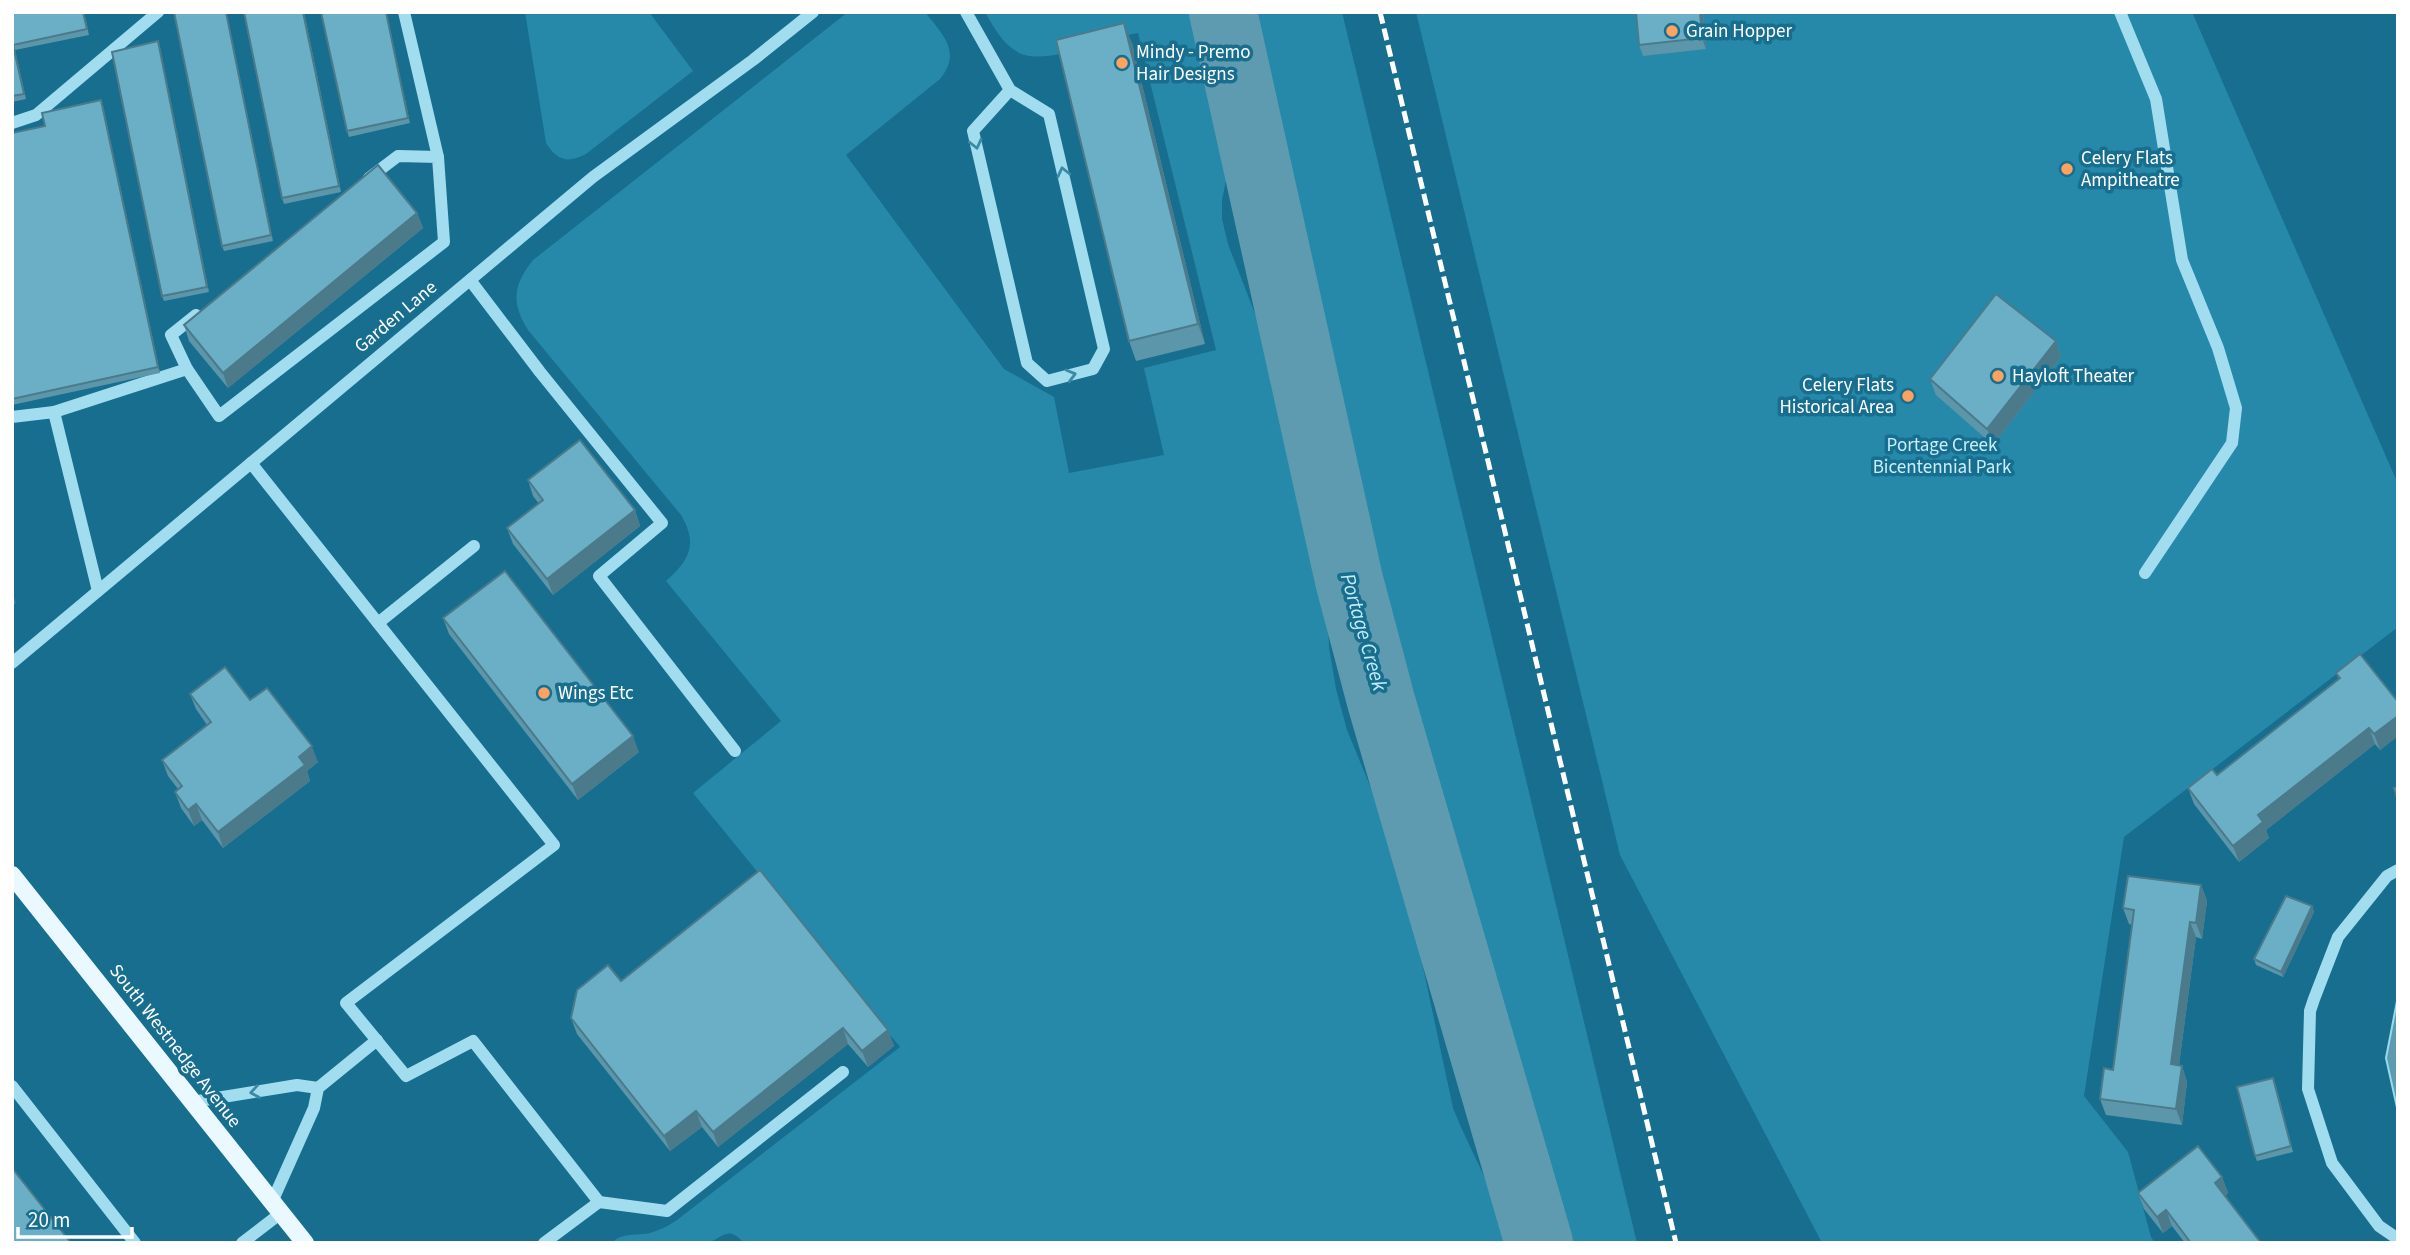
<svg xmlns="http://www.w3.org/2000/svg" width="2410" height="1255" viewBox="0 0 2410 1255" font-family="'Source Sans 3',sans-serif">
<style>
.green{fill:#2689aa}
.water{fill:#5f9bb0;stroke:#94dbf2;stroke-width:2}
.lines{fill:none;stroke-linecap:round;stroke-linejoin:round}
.river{stroke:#5f9bb0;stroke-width:68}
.minor{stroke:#a2dcef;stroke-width:12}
.major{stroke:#eaf8ff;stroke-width:18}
.rail{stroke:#fff;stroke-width:5;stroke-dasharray:12 5;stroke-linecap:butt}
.wall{fill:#5c96ab}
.shaded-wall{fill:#4b7a8b}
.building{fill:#6bafc7;stroke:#4b7a8b;stroke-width:2}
.oneway{stroke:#3a8aa6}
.poi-dot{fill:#ffa260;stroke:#176e8e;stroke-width:2.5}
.labels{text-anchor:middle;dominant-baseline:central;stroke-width:7;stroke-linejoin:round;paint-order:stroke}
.poi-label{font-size:19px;fill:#fff;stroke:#176e8e;text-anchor:start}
.street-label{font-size:19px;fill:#fff;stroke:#176e8e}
.park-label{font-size:19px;fill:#c8eefb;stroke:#176e8e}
.water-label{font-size:21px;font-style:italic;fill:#c2ebf8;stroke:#176e8e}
</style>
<rect width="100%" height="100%" fill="#176e8e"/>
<g class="green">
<path d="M525 12H649L693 71 586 154C567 164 557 160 546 143Z"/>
<path d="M848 12H925C943 35 962 52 940 79L846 155 1004 369 1054 397 1069 473 1164 455 1144 368 1216 350 1138 33C1108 38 1053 63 1025 55 1006 50 994 28 985 12H1201L1217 73 1229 147V165L1222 200V219L1228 244 1257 319 1285 373 1296 409 1326 581 1329 647 1336 689 1347 730 1392 839 1405 883 1453 1108C1462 1131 1473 1152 1483 1174 1493 1196 1498 1219 1504 1243H744C726 1222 721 1242 704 1243 695 1243 689 1240 681 1243H612C622 1232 636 1236 650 1233 660 1230 668 1226 677 1220L900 1047 693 793 781 721 666 581C690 560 698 544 681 515L528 330C511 303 513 285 533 260Z"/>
<path d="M1248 12H1342L1637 1243H1558L1512 1079 1395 685Z"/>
<path d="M1416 12H2192L2398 484V627L2124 837 2084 1096 2128 1152 2151 1237 2155 1243H1822L1620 855Z"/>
</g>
<path class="water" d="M2398 996V1112L2386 1058Z"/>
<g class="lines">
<path class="river" d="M1223 12 1349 580 1381 701 1539 1243"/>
<g class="minor">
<path d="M404 12 438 157"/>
<path d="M966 12 1010 90 1049 114 1104 349 1093 369 1047 381 1027 363 973 131 1010 90"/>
<path d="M2120 12 2156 99 2182 260 2218 348 2236 408 2232 443 2145 573"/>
<path d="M12 123 36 115 158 12"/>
<path d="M470 280 540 372 662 523 599 576 735 751"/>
<path d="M187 369 219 416 444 242 438 157 398 156 369 178"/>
<path d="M54 412 187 369 171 335 196 315"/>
<path d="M12 417 54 412 98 591"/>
<path d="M251 463 554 845 346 1003 406 1076 473 1041 599 1202 544 1243"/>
<path d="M378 623 474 546"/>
<path d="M12 663 593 177 753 60 813 12"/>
<path d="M2398 870 2387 876 2338 937 2314 999 2310 1011 2308 1089 2332 1163 2379 1226 2398 1239"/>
<path d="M12 1086 135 1243"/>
<path d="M192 1102 297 1085 318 1088"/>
<path d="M272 1202 314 1108 318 1088 377 1040"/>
<path d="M599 1202 667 1211 843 1072"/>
<path d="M242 1243 281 1213"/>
</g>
<path class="major" d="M12 875 305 1243"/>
<path class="rail" d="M1380 12 1676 1243"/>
</g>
<g class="wall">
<path d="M12 12H84L89 35 15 50 26 99 12 102Z"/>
<path d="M226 12 273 241 224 251 222 246Z"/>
<path d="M304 12 341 192 284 204 282 198Z"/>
<path d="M386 12 410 123 349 137 347 131Z"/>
<path d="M1703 12 1706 49 1643 56 1639 45Z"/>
<path d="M158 41 209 292 164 301 162 296Z"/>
<path d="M1132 43 1205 344 1136 361 1129 341Z"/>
<path d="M103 106 160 373 12 405V133L45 126Z"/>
<path d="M417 213 423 228 228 388 189 341 184 325Z"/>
<path d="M2056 341 2061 357 1993 445 1936 395 1930 379Z"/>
<path d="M528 480 635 510 640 526 553 595 513 544 507 528 539 504 533 496Z"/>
<path d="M443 618 639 752 578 800 449 634Z"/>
<path d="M2336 673 2398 702V736L2380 750 2375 744 2266 830 2269 838 2239 862 2194 804 2188 788 2217 775 2339 680Z"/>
<path d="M190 694 250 700 318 762 307 771 310 781 223 848 202 820 194 826 181 808 175 792 178 789 168 776 162 760 207 725 196 709Z"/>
<path d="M2201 885 2207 901 2202 939 2196 937 2179 1065 2182 1066 2187 1082 2182 1125 2106 1115 2100 1099 2113 1070 2132 925 2129 924 2123 908Z"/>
<path d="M2312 906 2314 912 2283 977 2256 965 2254 959Z"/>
<path d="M621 981 888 1030 894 1046 868 1067 848 1044 718 1147 702 1127 670 1151 577 1034 571 1018Z"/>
<path d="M2275 1083 2293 1152 2257 1161 2255 1156Z"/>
<path d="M2222 1177 2228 1193 2225 1196 2261 1243H2185L2172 1226 2163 1233 2144 1209 2138 1193Z"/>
</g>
<g class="shaded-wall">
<path d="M226 12 273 241 271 235Z"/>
<path d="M303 12H304L341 192 339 186Z"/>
<path d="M386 12 410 123 408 118Z"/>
<path d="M1700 12H1703L1706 49 1702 38Z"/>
<path d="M1124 23 1132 43 1205 344 1198 324Z"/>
<path d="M158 41 160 47 209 292 207 287Z"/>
<path d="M101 100 103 106 160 373 158 367Z"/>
<path d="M417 213 423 228 228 388 223 373Z"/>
<path d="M2056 341 2061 357 1993 445 1987 429Z"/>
<path d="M635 510 640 526 553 595 547 579Z"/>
<path d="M12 592 16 603 12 606Z"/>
<path d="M2398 716V736L2380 750 2374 734Z"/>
<path d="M2369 728 2375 744 2266 830 2269 838 2239 862 2233 846 2258 815Z"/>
<path d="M633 736 639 752 578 800 572 784Z"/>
<path d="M312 746 318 762 307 771 310 781 223 848 218 832 299 757Z"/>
<path d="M196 804 202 820 194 826 188 810Z"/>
<path d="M2201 885 2207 901 2202 939 2196 923Z"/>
<path d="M2312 906 2314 912 2283 977 2281 972Z"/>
<path d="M2190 922 2196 937 2177 1080 2171 1064Z"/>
<path d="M843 1028 848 1044 718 1147 713 1132Z"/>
<path d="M888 1030 894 1046 868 1067 862 1051Z"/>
<path d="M2182 1066 2187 1082 2182 1125 2176 1109Z"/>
<path d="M696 1111 702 1127 670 1151 664 1136Z"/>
<path d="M2222 1177 2228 1193 2220 1199 2215 1183Z"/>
<path d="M2166 1210 2172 1226 2163 1233 2157 1217Z"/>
</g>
<g class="building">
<path d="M12 12H83L87 29 13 45 24 94 12 96Z"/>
<path d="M174 12H226L271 235 222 246Z"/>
<path d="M244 12H303L339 186 282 198Z"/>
<path d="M321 12H386L408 118 347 131Z"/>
<path d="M1636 12H1700L1702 38 1639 45Z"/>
<path d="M1124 23 1198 324 1129 341 1056 40Z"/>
<path d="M158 41 207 287 162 296 112 52Z"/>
<path d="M101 100 158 367 12 399V133L45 126 42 113Z"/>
<path d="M378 165 417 213 223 373 184 325Z"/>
<path d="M1996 294 2056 341 1987 429 1930 379Z"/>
<path d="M580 440 635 510 547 579 507 528 543 500 528 480Z"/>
<path d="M505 571 633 736 572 784 443 618Z"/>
<path d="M2360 654 2398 702V716L2374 734 2369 728 2258 815 2263 822 2233 846 2188 788 2212 769 2217 775 2340 678 2336 673Z"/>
<path d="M225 667 250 700 267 688 312 746 299 757 305 765 218 832 196 804 188 810 175 792 182 786 162 760 211 722 190 694Z"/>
<path d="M2398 787V801L2394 788Z"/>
<path d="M760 870 888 1030 862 1051 843 1028 713 1132 696 1111 664 1136 571 1018 577 990 608 965 621 981Z"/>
<path d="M2128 876 2201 885 2196 923 2190 922 2171 1064 2182 1066 2176 1109 2100 1099 2104 1068 2113 1070 2134 910 2123 908Z"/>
<path d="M2286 896 2312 906 2281 972 2254 959Z"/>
<path d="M2273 1078 2291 1146 2255 1156 2237 1087Z"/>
<path d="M2198 1146 2222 1177 2215 1183 2261 1243H2191L2166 1210 2157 1217 2138 1193Z"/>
<path d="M12 1168 71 1243H12Z"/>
</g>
<defs><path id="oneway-chevron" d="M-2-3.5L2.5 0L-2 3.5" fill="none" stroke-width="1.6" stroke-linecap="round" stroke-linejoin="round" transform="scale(1.75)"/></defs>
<g class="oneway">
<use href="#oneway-chevron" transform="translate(976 144) rotate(77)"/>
<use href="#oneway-chevron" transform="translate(1063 172) rotate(-103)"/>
<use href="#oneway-chevron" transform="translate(1071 375) rotate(-15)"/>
<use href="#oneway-chevron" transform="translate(255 1092) rotate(171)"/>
</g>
<g class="poi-dot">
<circle cx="1672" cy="31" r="7"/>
<circle cx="1122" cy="63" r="7"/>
<circle cx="2067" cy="169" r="7"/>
<circle cx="1998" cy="376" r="7"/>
<circle cx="1908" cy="396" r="7"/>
<circle cx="544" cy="693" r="7"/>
</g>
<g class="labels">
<g class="poi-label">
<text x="1686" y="31">Grain Hopper</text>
<text x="1136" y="52">Mindy - Premo<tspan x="1136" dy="22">Hair Designs</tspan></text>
<text x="2081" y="158">Celery Flats<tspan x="2081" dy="22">Ampitheatre</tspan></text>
<text x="2012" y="376">Hayloft Theater</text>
<text x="1894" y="385" text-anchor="end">Celery Flats<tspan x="1894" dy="22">Historical Area</tspan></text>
<text x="558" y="693">Wings Etc</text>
</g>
<g class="street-label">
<text transform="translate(396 317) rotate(-40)">Garden Lane</text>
<text transform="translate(175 1046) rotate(52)">South Westnedge Avenue</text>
</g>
<g class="park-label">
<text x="1942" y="445">Portage Creek<tspan x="1942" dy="22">Bicentennial Park</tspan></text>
</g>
<g class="water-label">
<text transform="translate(1364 632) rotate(74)">Portage Creek</text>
</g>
</g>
<rect width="2410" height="1255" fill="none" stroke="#ffffff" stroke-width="28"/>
<path d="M18 1227v10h114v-10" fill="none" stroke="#ffffff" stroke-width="3.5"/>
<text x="28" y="1227" font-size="21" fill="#ffffff" stroke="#176e8e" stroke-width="5" paint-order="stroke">20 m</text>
</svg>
